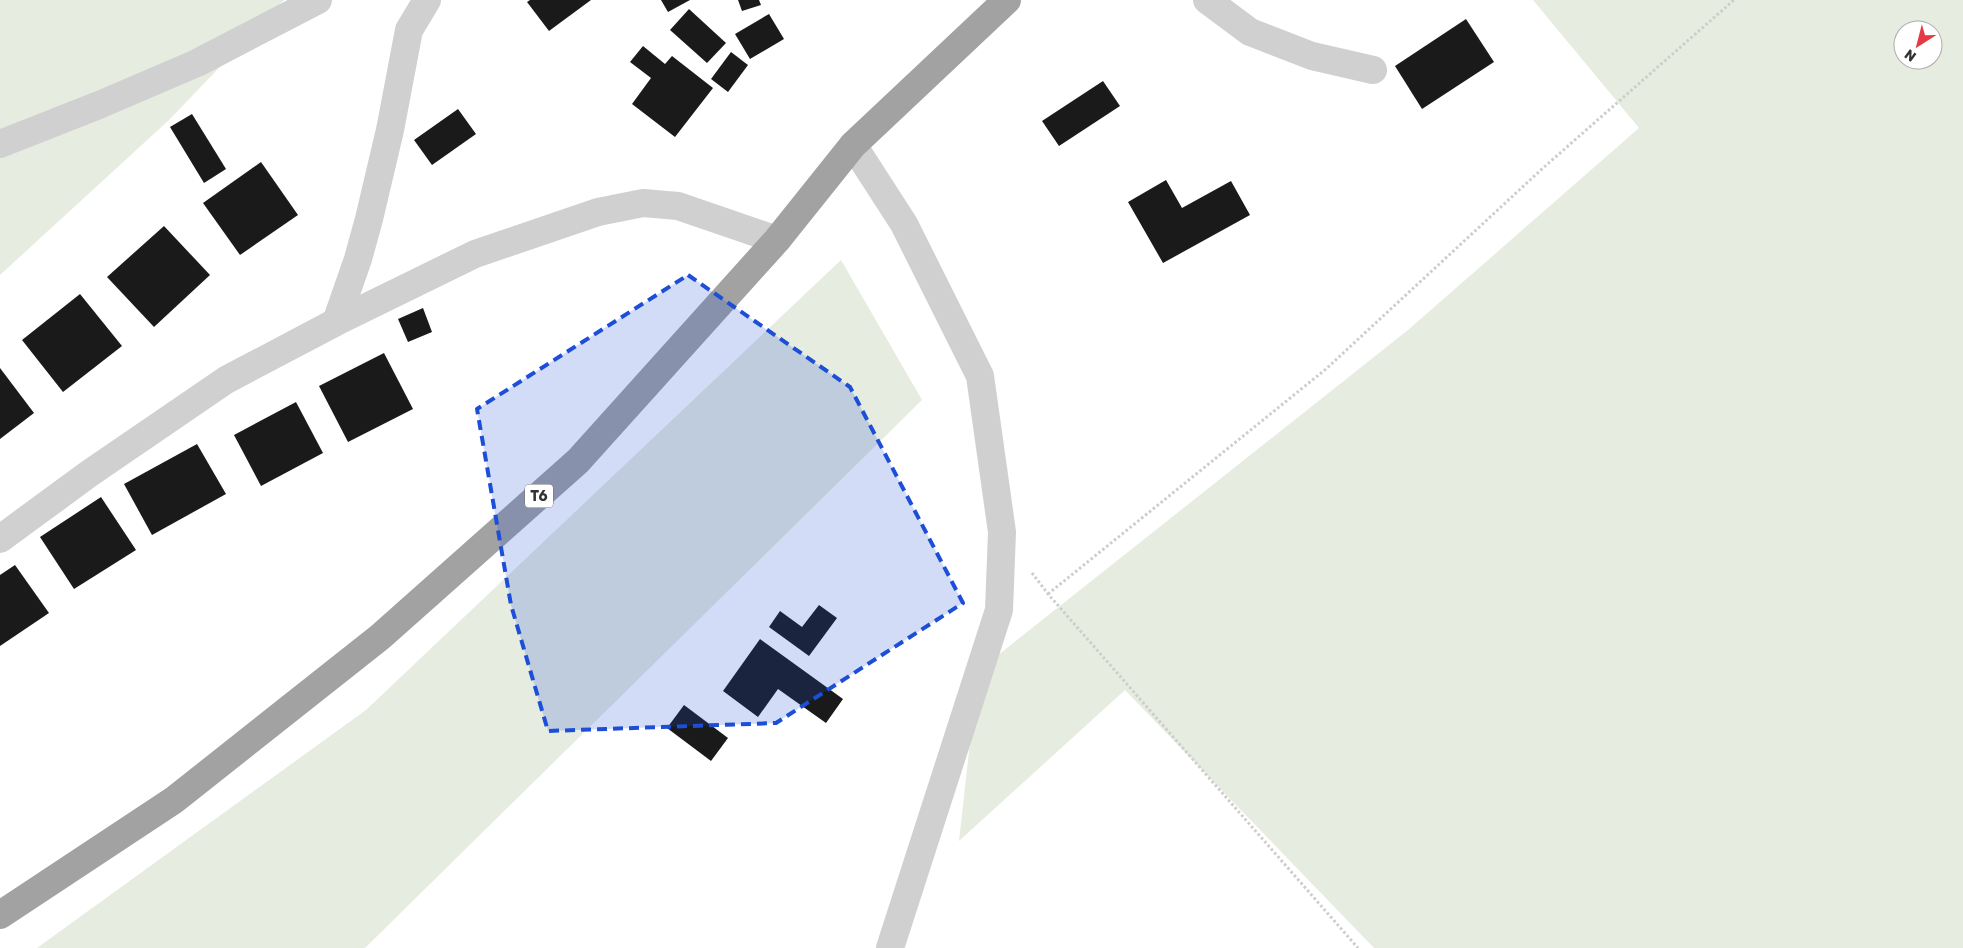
<svg xmlns="http://www.w3.org/2000/svg" width="1963" height="948" viewBox="0 0 1963 948" font-family="Rubik,sans-serif">
<style>
.green{fill:#e6ecdf;fill-rule:evenodd}
.building{fill:#1a1a1a}
.lines{fill:none;stroke-linecap:round;stroke-linejoin:round}
.path{stroke:#cdcdcd;stroke-width:3;stroke-dasharray:2.5 2.5;stroke-linecap:butt}
.minor{stroke:#d0d0d0;stroke-width:28}
.trunk{stroke:#a2a2a2;stroke-width:28}
.marked{fill:#1d4ed8;fill-opacity:0.2;stroke:#1d4ed8;stroke-width:4;stroke-dasharray:10 6;stroke-linejoin:round}
.labels{text-anchor:middle;dominant-baseline:central;stroke-width:5;stroke-linejoin:round;paint-order:stroke}
.shield{fill:#fff;stroke:#707070;stroke-width:1}
.shield-label{font-size:14px;font-weight:bold;fill:#333}
</style>
<rect width="100%" height="100%" fill="#fff"/>
<g class="green">
<path d="M0 0H284L169 120 0 275Z"/>
<path d="M1533 0H1963V948H1374L1125 690 959 841 978 671 1408 330 1639 128ZM1903 30H1933V60H1903Z"/>
<path d="M841 260 922 400 365 948H37L366 710Z"/>
</g>
<g class="building">
<path d="M530 0H591L549 31 527 2Z"/>
<path d="M661 0H690L668 12Z"/>
<path d="M738 0H759L761 5 742 11Z"/>
<path d="M689 9 726 43 707 63 670 30Z"/>
<path d="M769 14 784 39 750 59 735 34Z"/>
<path d="M1466 19 1494 62 1422 109 1395 66Z"/>
<path d="M643 46 665 64 672 56 713 88 675 137 632 104 651 78 630 62Z"/>
<path d="M731 52 748 65 728 92 711 79Z"/>
<path d="M1103 81 1120 106 1059 146 1042 121Z"/>
<path d="M458 109 476 134 432 165 414 140Z"/>
<path d="M192 114 226 169 204 183 170 127Z"/>
<path d="M261 162 298 215 240 255 203 203Z"/>
<path d="M1166 180 1182 208 1231 181 1250 215 1163 263 1128 202Z"/>
<path d="M164 226 210 275 154 327 107 277Z"/>
<path d="M80 294 122 346 63 392 22 340Z"/>
<path d="M423 308 432 332 408 342 398 319Z"/>
<path d="M384 353 413 409 348 442 319 386Z"/>
<path d="M0 368 34 413 0 439Z"/>
<path d="M296 402 323 453 261 486 234 435Z"/>
<path d="M197 444 226 494 152 535 124 484Z"/>
<path d="M101 497 136 550 74 589 40 537Z"/>
<path d="M15 565 49 613 0 646V575Z"/>
<path d="M819 605 837 618 809 656 769 627 780 611 802 627Z"/>
<path d="M760 639 843 699 826 723 778 689 758 717 723 691Z"/>
<path d="M684 705 728 738 711 761 667 728Z"/>
</g>
<g class="lines">
<g class="path">
<path d="M1032 573 1048 594 1358 948"/>
<path d="M1048 594 1326 369 1543 168 1734 0"/>
</g>
<g class="minor">
<path d="M1207 0 1250 32 1312 56 1373 70"/>
<path d="M0 144 99 105 197 63 318 0"/>
<path d="M853 145 904 224 980 376 1002 532 999 610 890 948"/>
<path d="M336 322 358 259 369 219 390 130 409 30 427 0"/>
<path d="M0 539 90 473 226 380 336 322 475 254 598 212 643 203 678 206 777 240"/>
</g>
<path class="trunk" d="M0 915 174 800 380 637 578 461 777 240 853 145 1007 0"/>
</g>
<path class="marked" d="M688 275 850 387 963 603 776 723 548 731 511 605 477 409Z"/>
<g class="labels">
<rect class="shield" x="525" y="484.5" width="28" height="23" rx="4"/>
<g class="shield-label">
<text x="539" y="496">T6</text>
</g>
</g>
<g transform="translate(1918 45) rotate(216)"><circle r="24" fill="#ffffff" stroke="#adadad"/>
<path d="M0-4L9 19L0 12L-9 19Z" fill="#e63946"/>
<text y="-8" font-size="14" font-weight="bold" text-anchor="middle" fill="#333333">N</text>
</g>
</svg>
